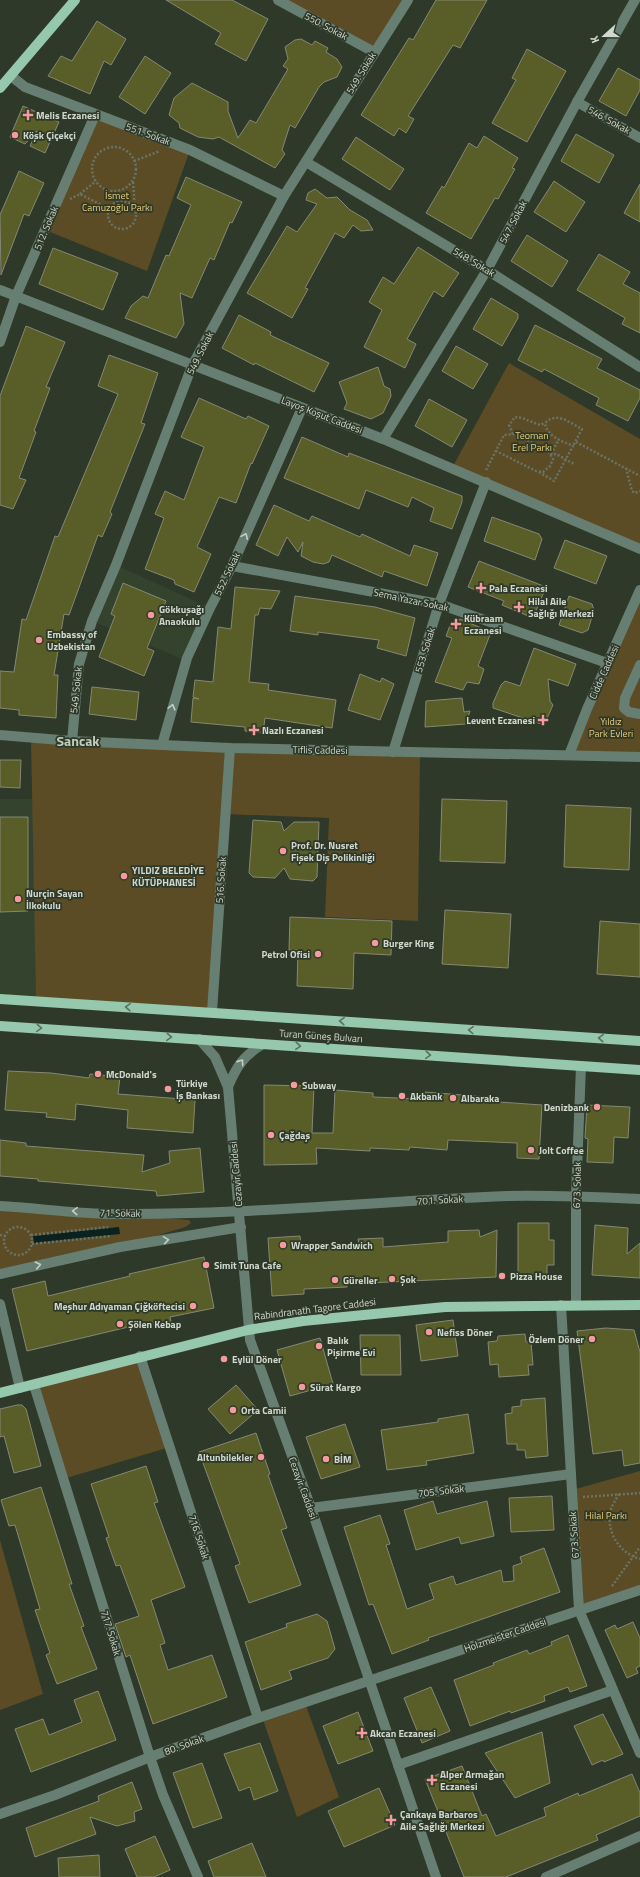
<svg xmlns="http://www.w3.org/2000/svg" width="640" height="1877" viewBox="0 0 640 1877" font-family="'Titillium Web',sans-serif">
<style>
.built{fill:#34432e}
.green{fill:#5b4c26}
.water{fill:#0a221f}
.building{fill:#595d27;stroke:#858873}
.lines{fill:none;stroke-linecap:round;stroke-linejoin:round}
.path{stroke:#6a7466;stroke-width:2.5;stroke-dasharray:2 2;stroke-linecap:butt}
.minor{stroke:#677f72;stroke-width:10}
.major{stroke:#96c8ad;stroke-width:10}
.oneway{stroke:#c6cec4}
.oneway2{stroke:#58725e}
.poi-dot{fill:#f59b9d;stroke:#2e3929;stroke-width:1.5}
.labels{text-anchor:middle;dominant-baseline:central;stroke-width:3.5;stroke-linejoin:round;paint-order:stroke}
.street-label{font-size:10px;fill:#d0d7cd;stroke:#2e3929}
.poi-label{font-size:10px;font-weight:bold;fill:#d0d7cd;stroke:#2e3929;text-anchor:start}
.park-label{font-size:10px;fill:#eacb7a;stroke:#2e3929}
.district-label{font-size:14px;font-weight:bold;fill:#bfcdba;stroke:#2e3929}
</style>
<rect width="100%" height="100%" fill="#2e3929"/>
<g class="built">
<path d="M116 565 210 608 187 661 92 621Z"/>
<path d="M0 799H34L36 1001 0 999Z"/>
</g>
<g class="green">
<path d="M280 0H408L374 52Z"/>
<path d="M95 115 190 150 147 271 45 230Z"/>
<path d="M509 363 640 439V549L452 468Z"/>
<path d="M640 590V757L569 755Z"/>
<path d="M31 738 420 752 418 921 325 917 329 818 225 814 212 1012 36 1001Z"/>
<path d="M0 1206 189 1220 191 1223 185 1227 120 1247 0 1274Z"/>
<path d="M140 1356 170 1447 63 1479 34 1384Z"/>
<path d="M640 1471V1590L579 1610 572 1490Z"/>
<path d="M0 1540 43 1694 0 1710Z"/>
<path d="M305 1703 339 1797 297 1817 262 1717Z"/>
</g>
<path class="water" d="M119 1227 120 1234 34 1243 33 1236Z"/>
<g class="building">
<path d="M166 0H232L268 19 246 61 215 44 221 33Z"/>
<path d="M436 0H487L460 48 453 45 408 116 414 119 406 133 399 128 394 136 361 115 409 38 413 40Z"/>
<path d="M97 21 126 39 111 65 104 61 90 94 48 76 61 56 72 61Z"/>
<path d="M301 39 312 45 315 41 328 48 326 52 337 59 342 67 337 77 324 82 319 87 295 128 290 125 282 150 285 154 275 168 219 137 213 139 198 137 180 128 179 123 169 115 174 98 192 83 228 102V111L238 138 250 120 256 123 288 69 283 66 288 59 285 47 295 40Z"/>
<path d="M527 49 566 71 527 142 492 123 516 80 512 78Z"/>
<path d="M145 56 171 73 145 114 119 97Z"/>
<path d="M618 68 640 80V90L626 116 599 101Z"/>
<path d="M23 106 59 122 45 153 30 146 37 131 25 144 10 137Z"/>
<path d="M576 134 614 155 599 183 561 161Z"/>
<path d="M484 136 518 158 512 168 515 169 498 199 495 198 471 239 426 213 442 186 444 188 469 143 477 148Z"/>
<path d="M356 137 404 169 390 190 342 159Z"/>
<path d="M19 171 44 183 29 216 24 214 1 275 0 215Z"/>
<path d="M186 177 242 202 232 223 230 222 214 260 210 258 192 298 180 293 184 324 176 338 125 318 131 306 143 296 148 298 166 255 169 256 191 205 177 198Z"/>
<path d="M554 181 585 202 566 232 534 212Z"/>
<path d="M640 184V222L624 213Z"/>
<path d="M315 189 327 198 337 197 350 210 367 220 373 230 361 231 353 225 344 238 335 233 305 288 308 289 292 318 247 293 287 226 297 232 317 204 306 200 308 193Z"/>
<path d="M527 235 568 261 552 287 511 261Z"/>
<path d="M418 247 459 273 443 297 434 291 407 339 416 344 405 368 364 347 382 310 369 302 383 277 394 284Z"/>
<path d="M53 248 118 273 103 310 39 284Z"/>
<path d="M599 254 630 272 623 284 640 293V333L622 324 625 318 577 290Z"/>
<path d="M491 298 518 314V318L502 346 473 329Z"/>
<path d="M239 315 271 332 270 335 329 363 314 392 255 363 254 365 222 348Z"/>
<path d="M535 325 602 359 597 368 640 390V398L628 421 596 405 599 398 544 369 542 372 518 360Z"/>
<path d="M26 326 65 342 46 387 50 388 34 431 36 432 19 478 26 480 13 509 0 505V396Z"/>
<path d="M456 346 488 364 473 389 442 371Z"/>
<path d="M109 355 158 373 141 423 145 424 110 512 112 514 102 537 98 535 69 615 64 614 54 675H58L56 718 19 715V710L0 708V671L14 672 22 619 26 620 55 536 58 537 118 394 98 386Z"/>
<path d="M378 367 384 386 390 389 391 396 383 413 371 419 344 409 347 403 339 382Z"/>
<path d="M199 398 246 419 248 416 269 426 252 464 251 463 236 503 219 497 197 547 211 554 194 592 175 584 174 580 145 569 164 518 155 514 165 491 184 500 204 447 181 437Z"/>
<path d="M429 399 467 420 452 447 415 426Z"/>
<path d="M302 437 348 457 349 453 462 496V502L452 529 430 521 434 508 412 497 408 507 366 490 359 509 284 478Z"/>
<path d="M274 505 309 521 312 516 360 537 362 534 410 556 414 545 438 553 427 586 384 571 382 577 332 555 329 562 323 564 313 562 301 556 303 542 298 552 287 537 278 556 256 545Z"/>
<path d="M492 517 539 534 542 539 535 560 484 541Z"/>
<path d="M565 540 607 556 596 584 554 568Z"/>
<path d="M479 561 546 587 533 618 502 605 504 601 468 587Z"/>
<path d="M123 583 166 601 147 648 154 651 144 676 99 657 115 616 111 614Z"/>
<path d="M235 587 280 591 271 609 260 608 258 615H255L249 682 269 684 268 690 336 700 332 728 265 718 263 733 245 731V727L191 722 193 698 199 699 193 697 195 680 213 682 218 627 231 629Z"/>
<path d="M295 596 375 607 415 618 406 656 377 648 379 640 318 632V635L290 631Z"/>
<path d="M569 596 592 604 594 610 588 630 582 633 559 625Z"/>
<path d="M460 619 491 632 478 666 484 669 479 684 467 682 463 690 435 682 452 638 446 636 451 623Z"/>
<path d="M534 648 576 664 568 686 548 679 550 701 553 705 544 725 493 708V703L501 685 505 681 520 686Z"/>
<path d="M360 674 380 682 382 678 394 684 380 720 348 710Z"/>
<path d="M92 687 139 692 136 720 89 714Z"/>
<path d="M462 698 464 712 470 711 466 724 425 727 426 701Z"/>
<path d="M0 760H21L20 788 0 787Z"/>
<path d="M442 799 507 801 505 863 440 861Z"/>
<path d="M566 805 631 808 629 870 564 867Z"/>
<path d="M0 817H28V911L0 912Z"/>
<path d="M253 820 281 822 284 831 294 822H319L317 877 313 881 290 879 284 868 275 878 253 877 249 873Z"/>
<path d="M445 910 511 914 508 968 442 964Z"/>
<path d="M290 917 392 921 391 955 354 953 353 989 297 986 298 950H289Z"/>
<path d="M600 921 640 924V977L597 974Z"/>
<path d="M8 1071 51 1073 89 1078 90 1074 120 1077 118 1094 195 1100 193 1133 127 1128 128 1110 76 1104 75 1120 46 1117 47 1113 5 1110Z"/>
<path d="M264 1085 314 1086 312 1133H333L335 1090 373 1093V1097L424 1099 425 1092 500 1098 499 1102 542 1105 539 1159 517 1158V1143L448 1140 447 1150 410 1147 409 1150 370 1148V1151L316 1148 317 1164 264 1165Z"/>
<path d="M587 1105 630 1107 628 1138 614 1137 613 1163 587 1162 588 1139 585 1138Z"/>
<path d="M0 1140 26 1143V1146L144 1155 142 1172 170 1163 169 1151 200 1148 204 1192 157 1196 156 1191 38 1181V1179L0 1176Z"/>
<path d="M518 1223H549V1240H554V1265H547V1276L518 1277Z"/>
<path d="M595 1225 628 1228 627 1254 640 1243V1278L592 1275Z"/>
<path d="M479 1230 480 1237 497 1230 496 1277 347 1284V1287L304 1289V1294L272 1296 268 1238 300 1236 301 1247 359 1244 358 1239 383 1238V1247L448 1242V1231Z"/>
<path d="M204 1257 214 1308 170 1317 171 1321 142 1328 141 1324 27 1351 12 1289 45 1281 48 1296 130 1276 129 1274Z"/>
<path d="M453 1320 458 1356 421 1361 416 1325Z"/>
<path d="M606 1328 634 1330 640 1352V1463L624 1466 622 1450 593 1454 577 1331Z"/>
<path d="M525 1334 526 1342H531L533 1365H528L529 1375 499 1377 498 1364 490 1365 488 1342 497 1341 498 1336Z"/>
<path d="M360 1335H400L401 1375H361Z"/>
<path d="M320 1338 333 1384 290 1396 277 1350Z"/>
<path d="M236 1385 258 1410 230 1434 208 1409Z"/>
<path d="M545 1398 548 1456 526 1458 525 1450H517V1444H507L505 1414 512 1413V1407L521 1406V1400Z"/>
<path d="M17 1405H22L26 1409 41 1466 14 1473 4 1436 0 1437V1409Z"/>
<path d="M468 1414 474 1453 426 1461 427 1465 387 1470 381 1430 438 1422V1419Z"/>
<path d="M345 1424 360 1467 321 1479 306 1437Z"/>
<path d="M256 1433 270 1474 268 1475 287 1528 281 1530 301 1585 249 1603 235 1566 240 1564 199 1452Z"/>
<path d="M146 1466 158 1502 154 1503 185 1587 151 1600 165 1643 160 1645 168 1670 212 1655 227 1697 153 1724 130 1655 126 1657 115 1624 139 1616 120 1565 116 1566 106 1538 109 1537 91 1484Z"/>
<path d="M41 1487 72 1584H69L84 1626 81 1627 97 1669 57 1684 46 1655 50 1653 35 1610 40 1609 15 1525 9 1526 1 1500Z"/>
<path d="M552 1496 554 1530 511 1532 509 1498Z"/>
<path d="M433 1501 437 1514 487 1501 494 1536 461 1544 459 1537 416 1550 404 1510Z"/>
<path d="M380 1515 390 1544 386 1545 407 1609 434 1599 429 1584 453 1576 456 1585 501 1570 503 1582 514 1581 513 1566 522 1563 520 1557 544 1548 560 1592 428 1638 429 1640 392 1654 373 1604 369 1605 344 1527Z"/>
<path d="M317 1614 327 1621 335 1649 328 1658 289 1671 292 1679 261 1690 245 1642 287 1627 286 1624Z"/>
<path d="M633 1622 640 1638V1666L636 1668 638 1673 627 1678 605 1630 615 1625 617 1629Z"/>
<path d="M568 1635 587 1686 570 1692 568 1687 544 1696 545 1701 511 1713 510 1711 470 1726 454 1680 494 1665 493 1663 527 1650 529 1654 552 1645 551 1642Z"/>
<path d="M431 1687 450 1731 422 1743 404 1698Z"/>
<path d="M98 1691 116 1740 31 1772 15 1729 43 1719 49 1735 82 1722 74 1700Z"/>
<path d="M358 1712 373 1751 338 1764 323 1726Z"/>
<path d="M603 1714 623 1754 604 1762 603 1760 592 1765 574 1726Z"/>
<path d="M542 1732 550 1783 515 1798 485 1753Z"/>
<path d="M260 1743 278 1791 254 1800 250 1787 239 1791 224 1754Z"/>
<path d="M202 1763 222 1818 193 1828 173 1773Z"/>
<path d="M462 1766 482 1816 486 1814 496 1836 546 1816 544 1808 578 1793 579 1796 632 1774 640 1793V1816L596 1835 598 1840 506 1877H464L425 1779Z"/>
<path d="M132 1782 142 1809 134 1812 135 1821 117 1826 90 1817 96 1834 35 1857 26 1828 99 1801 98 1796Z"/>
<path d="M379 1788 395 1825 344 1847 328 1811Z"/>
<path d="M155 1836 170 1870 154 1877H137L125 1849Z"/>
<path d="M252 1843 266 1877H214L208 1861Z"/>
<path d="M99 1855 100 1877H59L58 1858Z"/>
</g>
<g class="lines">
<g class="path">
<circle cx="114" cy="169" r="22"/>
<path d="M134 161 160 151"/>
<path d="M133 182 135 209"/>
<path d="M80 194 96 181"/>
<path d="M70 199 80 194 109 209"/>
<circle cx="122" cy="215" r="14"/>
<path d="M513 434 509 425 515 417 522 418 540 425 545 423"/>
<path d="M576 442 640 476"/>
<path d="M551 454 559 439"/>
<path d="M550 455 556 454 574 464"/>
<path d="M626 468 632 491 635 493 640 491"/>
<path d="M486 470 504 435 515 434 548 451 553 459 550 466 543 472 536 471 496 451"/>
<path d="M539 472 554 481 573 446C562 441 547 437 545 423 557 411 570 423 582 429L573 446"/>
<circle cx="18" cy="1241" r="14"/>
<path d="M0 1235 5 1236"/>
<path d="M31 1235 108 1227"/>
<path d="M32 1244 111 1236"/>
<path d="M619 1494C616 1499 613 1504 611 1509 605 1531 619 1553 640 1559"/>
<path d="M583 1497 640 1493"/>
<path d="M612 1586 640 1547"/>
</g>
<g class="minor">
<path d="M278 0 374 52"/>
<path d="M11 76 25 87 190 150 284 196"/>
<path d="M577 102 640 138"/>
<path d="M306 162 487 270 640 367"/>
<path d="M0 290 383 439 640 549"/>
<path d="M0 342 16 296 95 115"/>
<path d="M383 439 487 270 577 102 635 0"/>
<path d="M232 566 439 604 607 663"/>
<path d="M640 665 625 698 624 708 629 712 640 714"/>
<path d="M0 735 72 741 230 748 640 757"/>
<path d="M72 741 79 664 92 621 116 565 192 366 284 196 408 0"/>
<path d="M162 745 187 658 210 608 232 566 302 408"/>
<path d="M393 752 439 604 486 482"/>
<path d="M569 755 587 709 640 590"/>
<path d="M212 1012 230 748"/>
<path d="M199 1039 215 1057 228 1087 250 1340 311 1508 436 1877"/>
<path d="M228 1087C236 1067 244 1055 263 1044"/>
<path d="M0 1206C38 1208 77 1214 116 1214 247 1215 377 1201 508 1196 552 1195 596 1197 640 1199"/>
<path d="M0 1274 120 1247 241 1227"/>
<path d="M0 1304 20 1388"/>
<path d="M561 1305 579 1610 640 1753"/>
<path d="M576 1305V1196L581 1066"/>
<path d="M140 1356 258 1718"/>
<path d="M34 1385 150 1757 163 1795 198 1877"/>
<path d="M311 1508 571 1474"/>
<path d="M398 1765 613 1690"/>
<path d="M0 1814 55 1795 150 1757 258 1718 640 1590"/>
<path d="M546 1877 640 1836"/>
</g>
<g class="major">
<path d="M0 88 75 0"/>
<path d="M0 999 640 1041"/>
<path d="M0 1026 640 1070"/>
<path d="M0 1393 248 1330 303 1321 445 1307 640 1305"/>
</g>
</g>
<defs><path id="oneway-chevron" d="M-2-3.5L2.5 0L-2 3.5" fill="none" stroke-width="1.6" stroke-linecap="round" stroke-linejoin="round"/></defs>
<g class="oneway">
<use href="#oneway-chevron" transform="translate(245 536) rotate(-66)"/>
<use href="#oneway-chevron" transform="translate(172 707) rotate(-75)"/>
<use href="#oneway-chevron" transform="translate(241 1062) rotate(-55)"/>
<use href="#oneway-chevron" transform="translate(75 1211) rotate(-176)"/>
<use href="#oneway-chevron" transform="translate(166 1240) rotate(-9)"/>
<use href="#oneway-chevron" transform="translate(38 1265) rotate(-12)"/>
</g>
<g class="oneway2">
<use href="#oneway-chevron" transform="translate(128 1007) rotate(-176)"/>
<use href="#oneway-chevron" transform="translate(342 1021) rotate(-176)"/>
<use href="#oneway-chevron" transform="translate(39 1028) rotate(4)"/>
<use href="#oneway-chevron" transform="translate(471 1030) rotate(-176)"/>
<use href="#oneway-chevron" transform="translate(169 1037) rotate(4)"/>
<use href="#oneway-chevron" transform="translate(601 1038) rotate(-176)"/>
<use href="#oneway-chevron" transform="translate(298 1046) rotate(4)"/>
<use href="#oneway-chevron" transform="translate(428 1055) rotate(4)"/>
</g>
<g class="poi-dot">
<path d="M26 109h4v4h4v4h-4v4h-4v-4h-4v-4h4z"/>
<circle cx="15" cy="135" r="4"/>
<path d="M479 582h4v4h4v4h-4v4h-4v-4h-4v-4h4z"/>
<path d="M517 601h4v4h4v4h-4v4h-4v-4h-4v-4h4z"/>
<circle cx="151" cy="615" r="4"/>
<path d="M454 618h4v4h4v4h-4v4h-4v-4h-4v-4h4z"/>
<circle cx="39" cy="640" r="4"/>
<path d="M541 714h4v4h4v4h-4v4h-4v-4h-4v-4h4z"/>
<path d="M252 724h4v4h4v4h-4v4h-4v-4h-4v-4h4z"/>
<circle cx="283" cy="851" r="4"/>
<circle cx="124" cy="876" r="4"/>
<circle cx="18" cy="899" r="4"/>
<circle cx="375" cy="943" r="4"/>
<circle cx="318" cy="954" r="4"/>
<circle cx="98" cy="1074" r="4"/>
<circle cx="294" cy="1085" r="4"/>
<circle cx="168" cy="1089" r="4"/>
<circle cx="402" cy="1096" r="4"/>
<circle cx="453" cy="1098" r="4"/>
<circle cx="597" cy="1107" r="4"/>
<circle cx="271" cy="1135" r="4"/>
<circle cx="531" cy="1150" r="4"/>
<circle cx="283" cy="1245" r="4"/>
<circle cx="206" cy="1265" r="4"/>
<circle cx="502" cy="1276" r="4"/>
<circle cx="392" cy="1279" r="4"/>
<circle cx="335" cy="1280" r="4"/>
<circle cx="193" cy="1306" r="4"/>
<circle cx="120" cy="1324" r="4"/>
<circle cx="429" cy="1332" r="4"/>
<circle cx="592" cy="1339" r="4"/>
<circle cx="319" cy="1346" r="4"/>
<circle cx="224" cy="1359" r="4"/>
<circle cx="302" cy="1387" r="4"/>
<circle cx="233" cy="1410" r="4"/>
<circle cx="261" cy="1457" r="4"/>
<circle cx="326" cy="1459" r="4"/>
<path d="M360 1727h4v4h4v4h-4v4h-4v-4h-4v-4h4z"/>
<path d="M430 1774h4v4h4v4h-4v4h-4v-4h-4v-4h4z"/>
<path d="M389 1814h4v4h4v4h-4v4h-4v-4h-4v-4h4z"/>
</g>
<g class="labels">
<g class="street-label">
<text transform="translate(326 26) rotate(28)">550. Sokak</text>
<text transform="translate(361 73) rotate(-58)">549. Sokak</text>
<text transform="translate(609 120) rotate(29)">546. Sokak</text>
<text transform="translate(148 134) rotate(20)">551. Sokak</text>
<text transform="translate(513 222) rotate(-62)">547. Sokak</text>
<text transform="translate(46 228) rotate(-67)">512. Sokak</text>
<text transform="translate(474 262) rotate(31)">548. Sokak</text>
<text transform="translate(200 353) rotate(-63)">549. Sokak</text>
<text transform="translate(322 415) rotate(21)">Layoş Koşut Caddesi</text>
<text transform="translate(227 574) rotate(-64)">552. Sokak</text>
<text transform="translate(411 600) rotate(12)">Sema Yazar Sokak</text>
<text transform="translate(425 650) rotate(-73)">553. Sokak</text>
<text transform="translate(604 672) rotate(-66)">Cidde Caddesi</text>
<text transform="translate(76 690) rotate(-84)">549. Sokak</text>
<text transform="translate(320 750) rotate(1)">Tiflis Caddesi</text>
<text transform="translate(221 880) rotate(-86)">516. Sokak</text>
<text transform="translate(321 1036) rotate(4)">Turan Güneş Bulvarı</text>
<text transform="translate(236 1174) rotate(-95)">Cezayir Caddesi</text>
<text transform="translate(577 1185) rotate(-89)">673. Sokak</text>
<text transform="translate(440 1200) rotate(-3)">701. Sokak</text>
<text transform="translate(120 1213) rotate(1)">71. Sokak</text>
<text transform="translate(315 1309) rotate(-7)">Rabindranath Tagore Caddesi</text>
<text transform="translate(303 1488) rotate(70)">Cezayir Caddesi</text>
<text transform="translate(441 1491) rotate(-7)">705. Sokak</text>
<text transform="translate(574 1535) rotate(-94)">673. Sokak</text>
<text transform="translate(199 1537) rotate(72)">716. Sokak</text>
<text transform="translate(111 1633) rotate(73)">717. Sokak</text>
<text transform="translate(505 1635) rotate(-19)">Holzmeister Caddesi</text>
<text transform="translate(184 1745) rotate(-20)">80. Sokak</text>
</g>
<g class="poi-label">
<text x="36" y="115">Melis Eczanesi</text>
<text x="23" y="135">Köşk Çiçekçi</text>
<text x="489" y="588">Pala Eczanesi</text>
<text x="528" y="601">Hilal Aile<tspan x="528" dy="12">Sağlığı Merkezi</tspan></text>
<text x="159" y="609">Gökkuşağı<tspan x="159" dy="12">Anaokulu</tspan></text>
<text x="464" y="618">Kübraam<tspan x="464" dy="12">Eczanesi</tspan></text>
<text x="47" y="634">Embassy of<tspan x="47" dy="12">Uzbekistan</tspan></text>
<text x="535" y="720" text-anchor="end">Levent Eczanesi</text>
<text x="262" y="730">Nazlı Eczanesi</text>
<text x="291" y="845">Prof. Dr. Nusret<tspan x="291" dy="12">Fişek Diş Polikinliği</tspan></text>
<text x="132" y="870">YILDIZ BELEDİYE<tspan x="132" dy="12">KÜTÜPHANESİ</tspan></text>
<text x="26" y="893">Nurçin Sayan<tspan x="26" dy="12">İlkokulu</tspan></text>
<text x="383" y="943">Burger King</text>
<text x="310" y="954" text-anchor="end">Petrol Ofisi</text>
<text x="106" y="1074">McDonald's</text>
<text x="176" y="1083">Türkiye<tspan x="176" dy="12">İş Bankası</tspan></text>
<text x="302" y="1085">Subway</text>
<text x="410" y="1096">Akbank</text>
<text x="461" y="1098">Albaraka</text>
<text x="589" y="1107" text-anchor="end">Denizbank</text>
<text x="279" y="1135">Çağdaş</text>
<text x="539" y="1150">Jolt Coffee</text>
<text x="291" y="1245">Wrapper Sandwich</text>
<text x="214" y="1265">Simit Tuna Cafe</text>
<text x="510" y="1276">Pizza House</text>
<text x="400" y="1279">Şok</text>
<text x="343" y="1280">Güreller</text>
<text x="185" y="1306" text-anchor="end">Meşhur Adıyaman Çiğköftecisi</text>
<text x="128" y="1324">Şölen Kebap</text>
<text x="437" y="1332">Nefiss Döner</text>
<text x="584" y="1339" text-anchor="end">Özlem Döner</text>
<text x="327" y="1340">Balık<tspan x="327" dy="12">Pişirme Evi</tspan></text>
<text x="232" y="1359">Eylül Döner</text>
<text x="310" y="1387">Sürat Kargo</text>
<text x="241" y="1410">Orta Camii</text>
<text x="253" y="1457" text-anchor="end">Altunbilekler</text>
<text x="334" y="1459">BİM</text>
<text x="370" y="1733">Akcan Eczanesi</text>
<text x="440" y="1774">Alper Armağan<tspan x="440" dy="12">Eczanesi</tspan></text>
<text x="400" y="1814">Çankaya Barbaros<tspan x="400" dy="12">Aile Sağlığı Merkezi</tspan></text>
</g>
<g class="park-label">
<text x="117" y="195">İsmet<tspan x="117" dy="12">Camuzoğlu Parkı</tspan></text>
<text x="532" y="435">Teoman<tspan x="532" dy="12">Erel Parkı</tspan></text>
<text x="611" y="721">Yıldız<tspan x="611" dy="12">Park Evleri</tspan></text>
<text x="606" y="1515">Hilal Parkı</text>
</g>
<g class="district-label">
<text x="78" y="740">Sancak</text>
</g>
</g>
<g transform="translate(604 36) rotate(249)" stroke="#2e3929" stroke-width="3" paint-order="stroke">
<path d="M0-3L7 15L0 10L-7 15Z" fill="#d0d7cd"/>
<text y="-6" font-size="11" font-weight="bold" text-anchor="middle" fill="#d0d7cd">K</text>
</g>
</svg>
